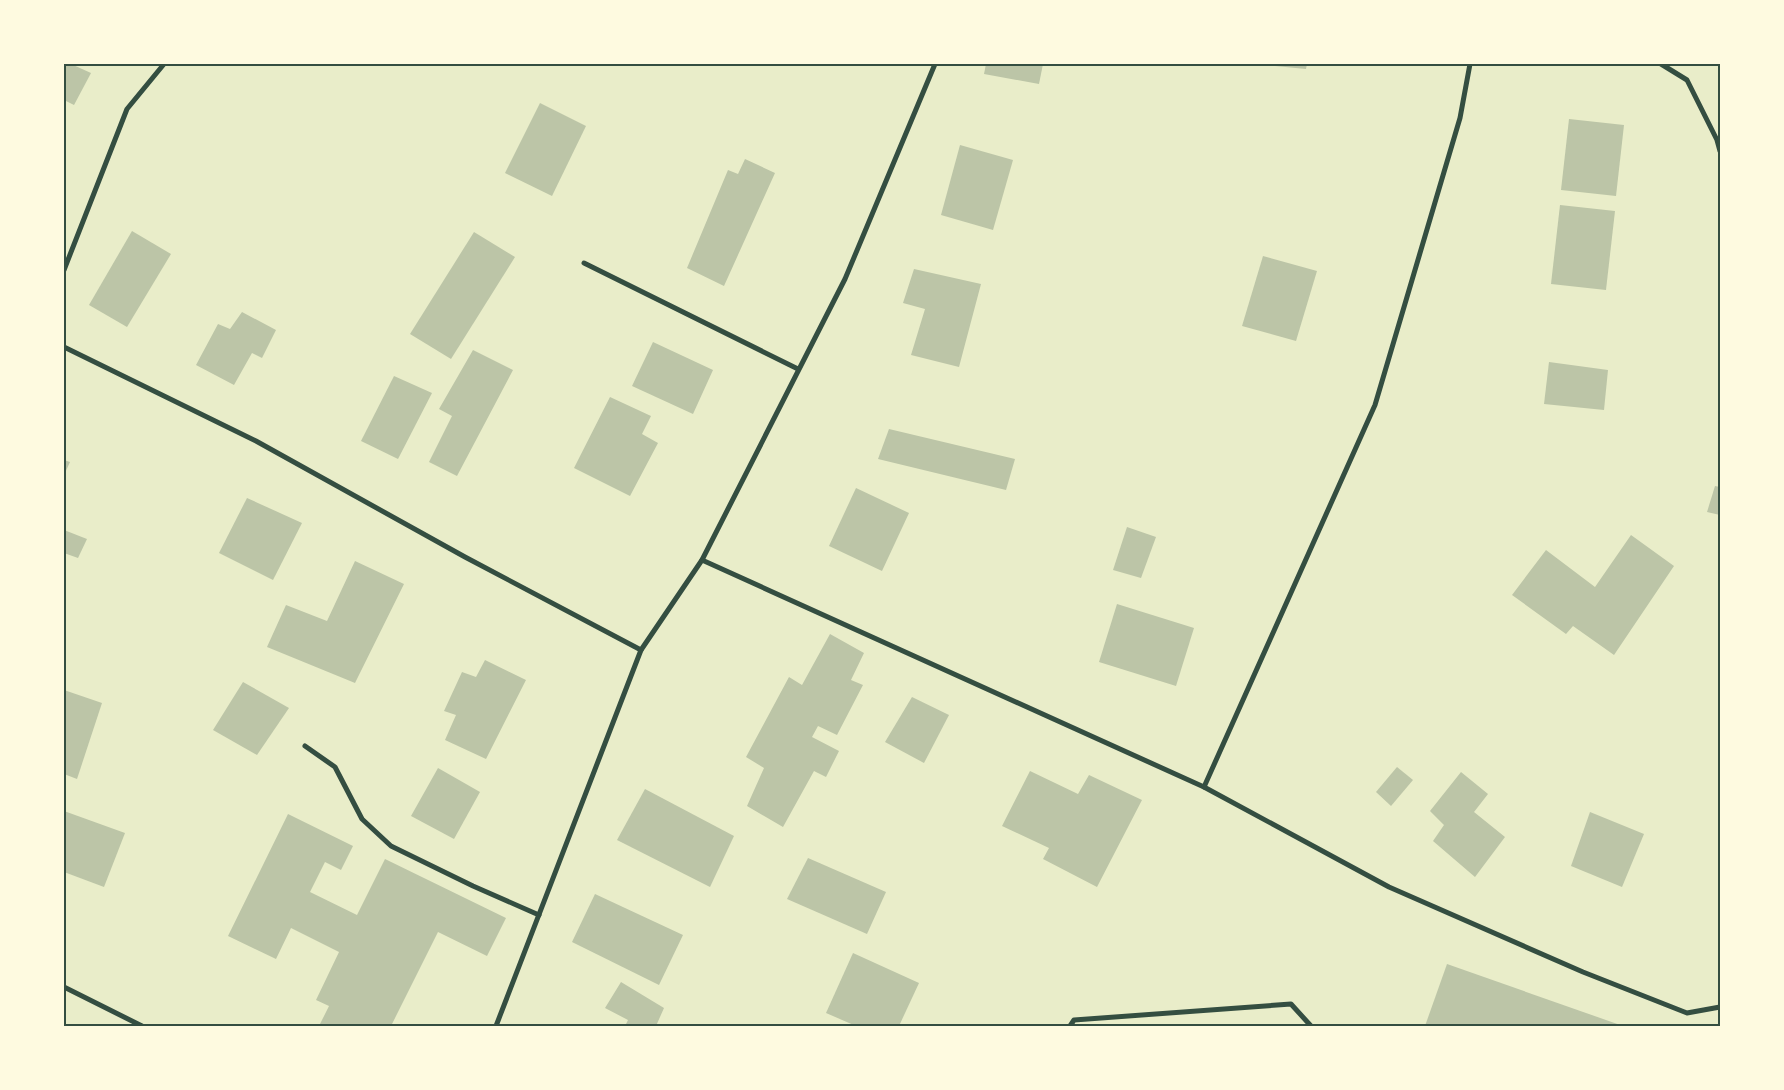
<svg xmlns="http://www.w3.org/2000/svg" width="1784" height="1090" viewBox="0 0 1784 1090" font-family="Commissioner,sans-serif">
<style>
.building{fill:#bcc5a7}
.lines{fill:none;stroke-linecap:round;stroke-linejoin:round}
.minor{stroke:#344e41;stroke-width:5}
.neatline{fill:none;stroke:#344e41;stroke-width:2}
</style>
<rect width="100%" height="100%" fill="#e9edc9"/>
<g class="building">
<path d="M64 64H71L91 73 74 105 64 100Z"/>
<path d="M986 64H1043L1039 84 984 74Z"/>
<path d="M1265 64H1307L1306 69 1265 65Z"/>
<path d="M540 103 586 126 552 196 505 173Z"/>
<path d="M1569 119 1624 125 1616 196 1561 190Z"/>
<path d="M960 145 1013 160 993 230 941 215Z"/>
<path d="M745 159 775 173 724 286 687 268 728 170 738 174Z"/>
<path d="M1560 205 1615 211 1606 290 1551 284Z"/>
<path d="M132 231 171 254 127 327 89 305Z"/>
<path d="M474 232 515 257 451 359 410 334Z"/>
<path d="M1263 256 1317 271 1296 341 1242 326Z"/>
<path d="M914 269 981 284 959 367 911 355 925 309 903 303Z"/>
<path d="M242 312 276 330 262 358 252 353 234 385 196 365 218 324 230 329Z"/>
<path d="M653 342 713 370 693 414 632 386Z"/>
<path d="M473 350 513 370 457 476 429 462 452 416 439 409Z"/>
<path d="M1549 362 1608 370 1604 410 1544 404Z"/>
<path d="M394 376 432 393 398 459 361 441Z"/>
<path d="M610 397 651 416 642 434 658 443 630 496 574 468Z"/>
<path d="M889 429 1015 459 1006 490 878 459Z"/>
<path d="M64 460 70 462 64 475Z"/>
<path d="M1715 486 1720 487V515L1707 512Z"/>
<path d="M856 488 909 513 882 571 829 546Z"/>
<path d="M247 498 302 523 273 580 219 553Z"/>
<path d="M1127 527 1156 537 1141 578 1113 570Z"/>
<path d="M64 530 87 539 78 558 64 553Z"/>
<path d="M1631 535 1674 566 1614 655 1573 626 1566 634 1512 595 1546 550 1595 587Z"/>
<path d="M355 561 404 584 355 683 267 647 286 605 327 621Z"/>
<path d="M1117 604 1194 628 1176 686 1099 662Z"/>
<path d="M830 634 864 653 851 680 863 685 837 735 818 726 812 737 839 751 826 777 814 771 783 827 747 806 764 768 746 757 789 677 802 685Z"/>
<path d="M485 660 526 680 486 759 445 740 456 715 444 711 462 672 476 677Z"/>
<path d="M243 682 289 708 257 755 213 730Z"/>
<path d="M64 690 102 703 77 779 64 774Z"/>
<path d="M912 697 949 715 924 763 885 742Z"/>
<path d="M1397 767 1413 780 1391 806 1376 792Z"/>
<path d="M438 768 480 792 454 839 411 816Z"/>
<path d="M1030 771 1078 794 1089 775 1142 800 1097 887 1043 859 1049 848 1002 826Z"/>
<path d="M1461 772 1488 794 1474 812 1505 837 1475 877 1433 841 1444 825 1430 811Z"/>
<path d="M645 789 734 836 710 887 617 840Z"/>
<path d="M64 811 125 833 104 887 64 872Z"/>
<path d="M1590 812 1644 834 1622 887 1571 866Z"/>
<path d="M288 814 353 846 341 870 325 862 310 892 357 915 385 859 506 918 487 956 438 932 391 1026H325L320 1024 329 1006 316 1000 339 952 291 928 276 959 228 936Z"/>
<path d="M808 858 886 892 867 934 787 899Z"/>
<path d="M595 894 683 935 659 985 572 942Z"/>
<path d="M853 953 919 983 899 1026H856L826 1013Z"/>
<path d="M1447 964 1623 1026H1425Z"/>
<path d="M621 982 664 1008 656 1026H625L628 1020 605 1008Z"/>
</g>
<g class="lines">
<g class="minor">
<path d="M1661 64 1687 80 1717 140 1720 151"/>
<path d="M584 263 798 369"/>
<path d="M64 270 127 109 164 64"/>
<path d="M64 347 256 441 465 557 641 650"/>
<path d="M702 560 1204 787 1389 887 1583 972 1687 1013 1720 1007"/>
<path d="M305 746 335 767 362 819 391 846 473 886 539 915"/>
<path d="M1204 787 1375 405 1460 118 1470 64"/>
<path d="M64 987 142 1026"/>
<path d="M496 1026 641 650 702 560 845 279 935 64"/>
<path d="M1070 1026 1074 1020 1291 1004 1311 1026"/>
</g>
</g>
<rect width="1784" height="1090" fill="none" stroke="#fefae0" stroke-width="130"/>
<rect x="65" y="65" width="1654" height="960" class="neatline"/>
</svg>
